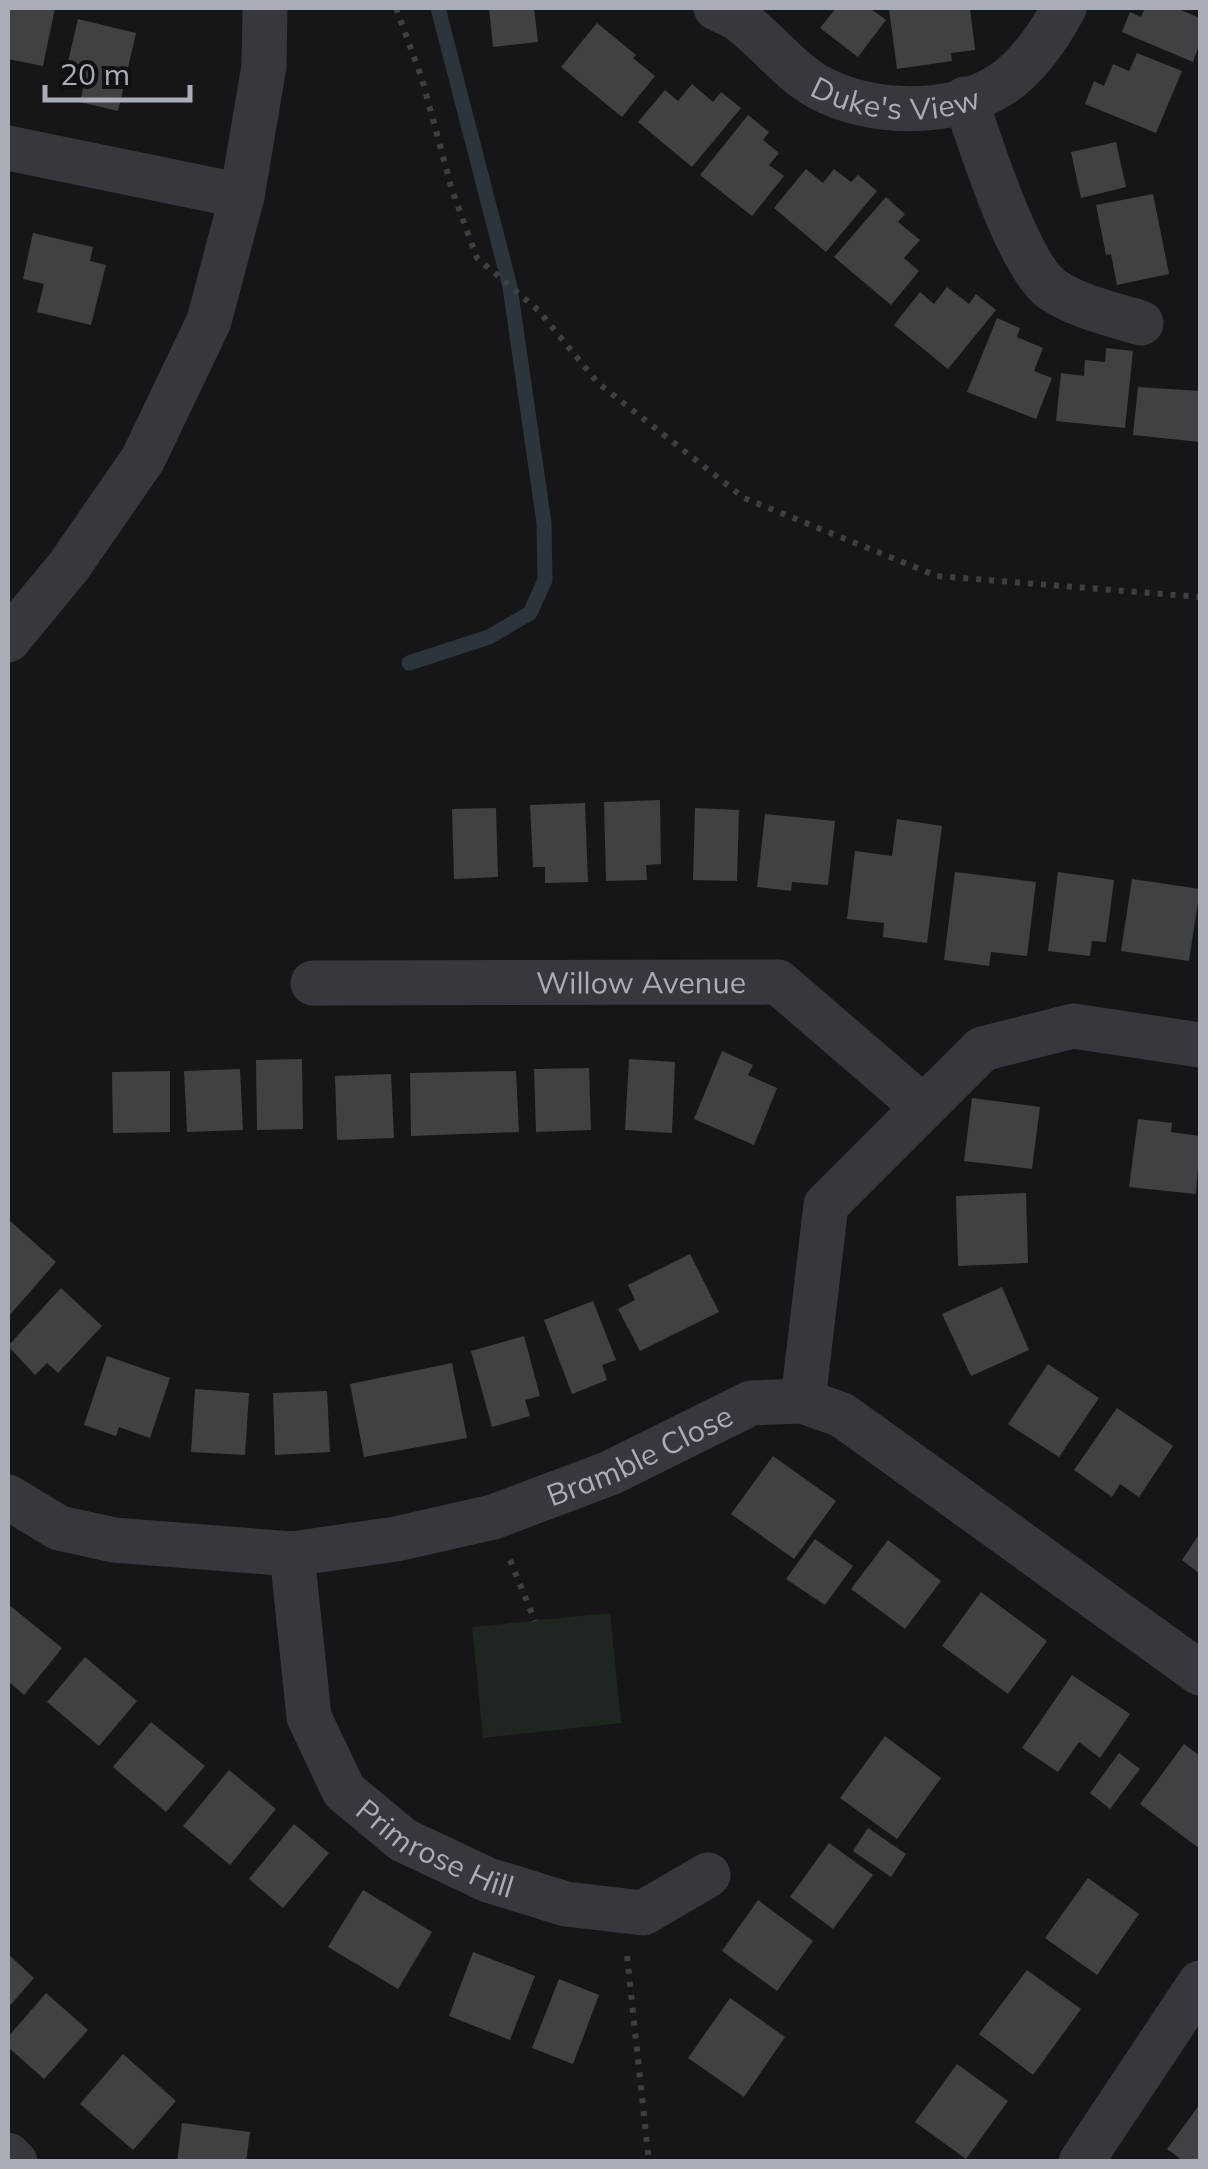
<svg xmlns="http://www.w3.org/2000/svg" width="1208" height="2169" viewBox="0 0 1208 2169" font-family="Mulish,sans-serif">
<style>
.green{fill:#1e261f}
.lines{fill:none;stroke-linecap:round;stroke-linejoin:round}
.stream{stroke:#2c353c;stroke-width:15}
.building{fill:#404145}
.path{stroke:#3d3f44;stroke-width:6;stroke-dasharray:5 8;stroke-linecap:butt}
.minor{stroke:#37383d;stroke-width:45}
.labels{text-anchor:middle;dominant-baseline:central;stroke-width:10;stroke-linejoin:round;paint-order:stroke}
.street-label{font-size:30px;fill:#a8adb8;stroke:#111113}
</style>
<rect width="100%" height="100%" fill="#161618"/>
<path class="green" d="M610 1613 621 1723 483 1738 472 1627Z"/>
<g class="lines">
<path class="stream" d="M409 663 489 637 530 613 545 580 544 523 510 287 438 8"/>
</g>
<g class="building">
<path d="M8 8H55L43 66 8 59Z"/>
<path d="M489 8H534L538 42 493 47Z"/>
<path d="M836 8H870L886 20 858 57 820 28Z"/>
<path d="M899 8H970L975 50 951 53 952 61 897 69 889 9Z"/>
<path d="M1145 8H1176L1200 18V43L1193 62 1122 32 1130 12 1141 17Z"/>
<path d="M78 19 136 33 118 111 80 102 86 74 66 70Z"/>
<path d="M597 23 636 55 633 58 655 76 622 117 561 67Z"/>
<path d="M1137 53 1182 71 1156 133 1085 104 1094 81 1104 86 1113 64 1129 71Z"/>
<path d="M692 84 713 102 721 92 741 108 692 167 638 122 665 90 678 101Z"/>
<path d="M748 115 769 132 763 140 779 153 769 165 784 176 752 216 700 175Z"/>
<path d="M1116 142 1126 187 1081 198 1071 152Z"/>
<path d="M806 169 823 183 834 169 851 182 858 175 877 191 826 252 774 208Z"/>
<path d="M1153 194 1169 274 1117 285 1111 254 1106 255 1096 205Z"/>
<path d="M886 197 905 214 898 222 920 240 904 258 919 271 891 305 834 257Z"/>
<path d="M33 233 93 247 90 261 106 265 91 325 37 312 44 284 23 279Z"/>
<path d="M947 287 969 304 976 294 996 310 948 369 894 325 920 292 934 304Z"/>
<path d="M997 318 1020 328 1017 337 1043 348 1034 371 1052 378 1036 419 967 392Z"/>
<path d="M1106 348 1133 351 1125 428 1056 421 1061 373 1084 376 1085 360 1105 362Z"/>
<path d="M1138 387 1200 391V442L1133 435Z"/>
<path d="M660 800 661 864 646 865 647 880 606 881 604 802Z"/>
<path d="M585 803 588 882 545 883V867H533L530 805Z"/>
<path d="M496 808 498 877 454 879 452 809Z"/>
<path d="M695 808 739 810 737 881 693 880Z"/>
<path d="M765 814 835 821 828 885 792 882 791 891 757 887Z"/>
<path d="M897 819 942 826 927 943 883 937 884 923 847 919 855 851 892 856Z"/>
<path d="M955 872 1036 882 1027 956 991 952 989 966 944 960Z"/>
<path d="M1058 872 1114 880 1106 942 1092 941 1090 956 1048 951Z"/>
<path d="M1132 879 1200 889 1189 961 1121 951Z"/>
<path d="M722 1051 753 1065 748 1075 777 1088 754 1145 694 1119Z"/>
<path d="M302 1059 303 1129 257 1130 256 1060Z"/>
<path d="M629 1059 675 1062 672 1133 625 1130Z"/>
<path d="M589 1068 591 1130 536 1132 534 1069Z"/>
<path d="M240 1069 243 1130 187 1132 184 1071Z"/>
<path d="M170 1071V1132L113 1133 112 1072Z"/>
<path d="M516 1071 519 1132 411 1136 410 1073Z"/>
<path d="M391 1074 394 1138 337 1140 335 1076Z"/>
<path d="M972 1098 1040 1107 1032 1169 964 1161Z"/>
<path d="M1138 1119 1172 1123 1171 1132 1200 1136 1196 1194 1129 1187Z"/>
<path d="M1026 1193 1028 1263 958 1266 956 1196Z"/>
<path d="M8 1219 56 1262 8 1317Z"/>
<path d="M690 1254 719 1312 640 1351 618 1309 635 1300 628 1285Z"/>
<path d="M1002 1287 1029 1350 971 1376 942 1314Z"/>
<path d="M61 1288 102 1326 58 1373 47 1363 35 1375 8 1346Z"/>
<path d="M593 1301 616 1360 602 1365 607 1380 572 1394 544 1320Z"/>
<path d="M524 1336 540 1396 525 1400 530 1416 492 1427 471 1351Z"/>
<path d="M107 1356 170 1378 150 1438 119 1427 116 1436 84 1425Z"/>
<path d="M452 1363 467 1438 364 1457 350 1384Z"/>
<path d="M1048 1364 1099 1398 1059 1457 1008 1424Z"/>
<path d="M195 1389 249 1393 245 1455 191 1452Z"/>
<path d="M327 1391 330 1452 275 1455 273 1393Z"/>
<path d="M1117 1408 1173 1446 1139 1497 1120 1484 1112 1497 1074 1470Z"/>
<path d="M773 1456 836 1501 794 1559 731 1514Z"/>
<path d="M1200 1533V1574L1182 1560Z"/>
<path d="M815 1539 853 1566 825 1605 786 1579Z"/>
<path d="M888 1540 941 1581 905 1629 851 1589Z"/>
<path d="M981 1592 1047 1641 1008 1694 942 1646Z"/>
<path d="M8 1604 62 1648 24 1695 8 1681Z"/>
<path d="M85 1657 137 1701 99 1746 47 1702Z"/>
<path d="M1072 1675 1130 1714 1100 1758 1079 1742 1058 1772 1022 1748Z"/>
<path d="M151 1722 205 1766 166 1812 113 1767Z"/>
<path d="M885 1736 941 1778 897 1839 840 1798Z"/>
<path d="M1184 1744 1200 1756V1849L1140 1804Z"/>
<path d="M1119 1753 1140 1769 1110 1809 1090 1793Z"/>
<path d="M229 1770 276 1809 230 1865 183 1826Z"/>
<path d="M294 1824 329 1853 283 1908 249 1879Z"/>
<path d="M868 1828 906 1854 891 1877 853 1851Z"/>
<path d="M829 1843 873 1875 833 1929 790 1897Z"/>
<path d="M1088 1878 1139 1914 1097 1975 1045 1938Z"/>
<path d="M363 1890 432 1932 398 1989 328 1947Z"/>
<path d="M758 1900 813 1941 777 1991 722 1951Z"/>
<path d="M473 1952 535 1976 510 2040 449 2016Z"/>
<path d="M8 1954 34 1978 8 2008Z"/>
<path d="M1027 1970 1081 2009 1033 2075 979 2034Z"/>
<path d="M559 1979 599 1995 573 2064 532 2048Z"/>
<path d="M46 1993 88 2030 44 2079 8 2047V2037Z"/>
<path d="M730 1998 785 2037 744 2097 688 2058Z"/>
<path d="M123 2054 176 2101 133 2150 80 2104Z"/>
<path d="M957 2064 1008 2101 966 2159 915 2122Z"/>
<path d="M1200 2104V2162H1185L1167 2149Z"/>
<path d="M182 2123 250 2132 246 2162H177Z"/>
</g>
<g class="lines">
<g class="path">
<path d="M396 8 422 79 452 190 477 258 538 310 598 383 744 498 937 576 1200 597"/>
<path d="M510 1560 535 1621"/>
<path d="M627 1956 649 2162"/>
</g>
<g class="minor">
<path id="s1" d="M716 8C724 12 735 16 742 22 768 42 790 71 818 87 871 115 950 118 1002 84 1029 66 1049 36 1064 8"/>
<path d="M965 99C980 141 1018 266 1053 290 1079 307 1111 314 1141 323"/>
<path d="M8 148 242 196"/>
<path d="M8 640 69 566 143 459 209 321 242 196 264 66 265 8"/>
<path id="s2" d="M313 983 778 982 922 1106"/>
<path d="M803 1401 826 1205 982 1049 1073 1026 1200 1045"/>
<path id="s3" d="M8 1497 59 1528 114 1540 292 1554 396 1539 493 1517 610 1473 751 1403 803 1401 842 1415 1200 1673"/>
<path id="s4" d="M292 1554 309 1717 344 1791 403 1840 488 1880 566 1904 643 1913 708 1875"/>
<path d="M8 2155 15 2162"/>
<path d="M1081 2162 1200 1983"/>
</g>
</g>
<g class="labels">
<g class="street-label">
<text stroke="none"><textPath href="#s1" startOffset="210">Duke's View</textPath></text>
<text stroke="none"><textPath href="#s2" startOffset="328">Willow Avenue</textPath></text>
<text stroke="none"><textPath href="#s3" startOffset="658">Bramble Close</textPath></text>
<text stroke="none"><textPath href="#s4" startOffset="355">Primrose Hill</textPath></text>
</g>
</g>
<rect width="1208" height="2169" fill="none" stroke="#a8adb8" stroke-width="20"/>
<path d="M45 85v15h145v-15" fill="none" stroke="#a8adb8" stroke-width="5"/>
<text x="60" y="85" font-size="30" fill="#a8adb8" stroke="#111113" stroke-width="8" paint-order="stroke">20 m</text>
</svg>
